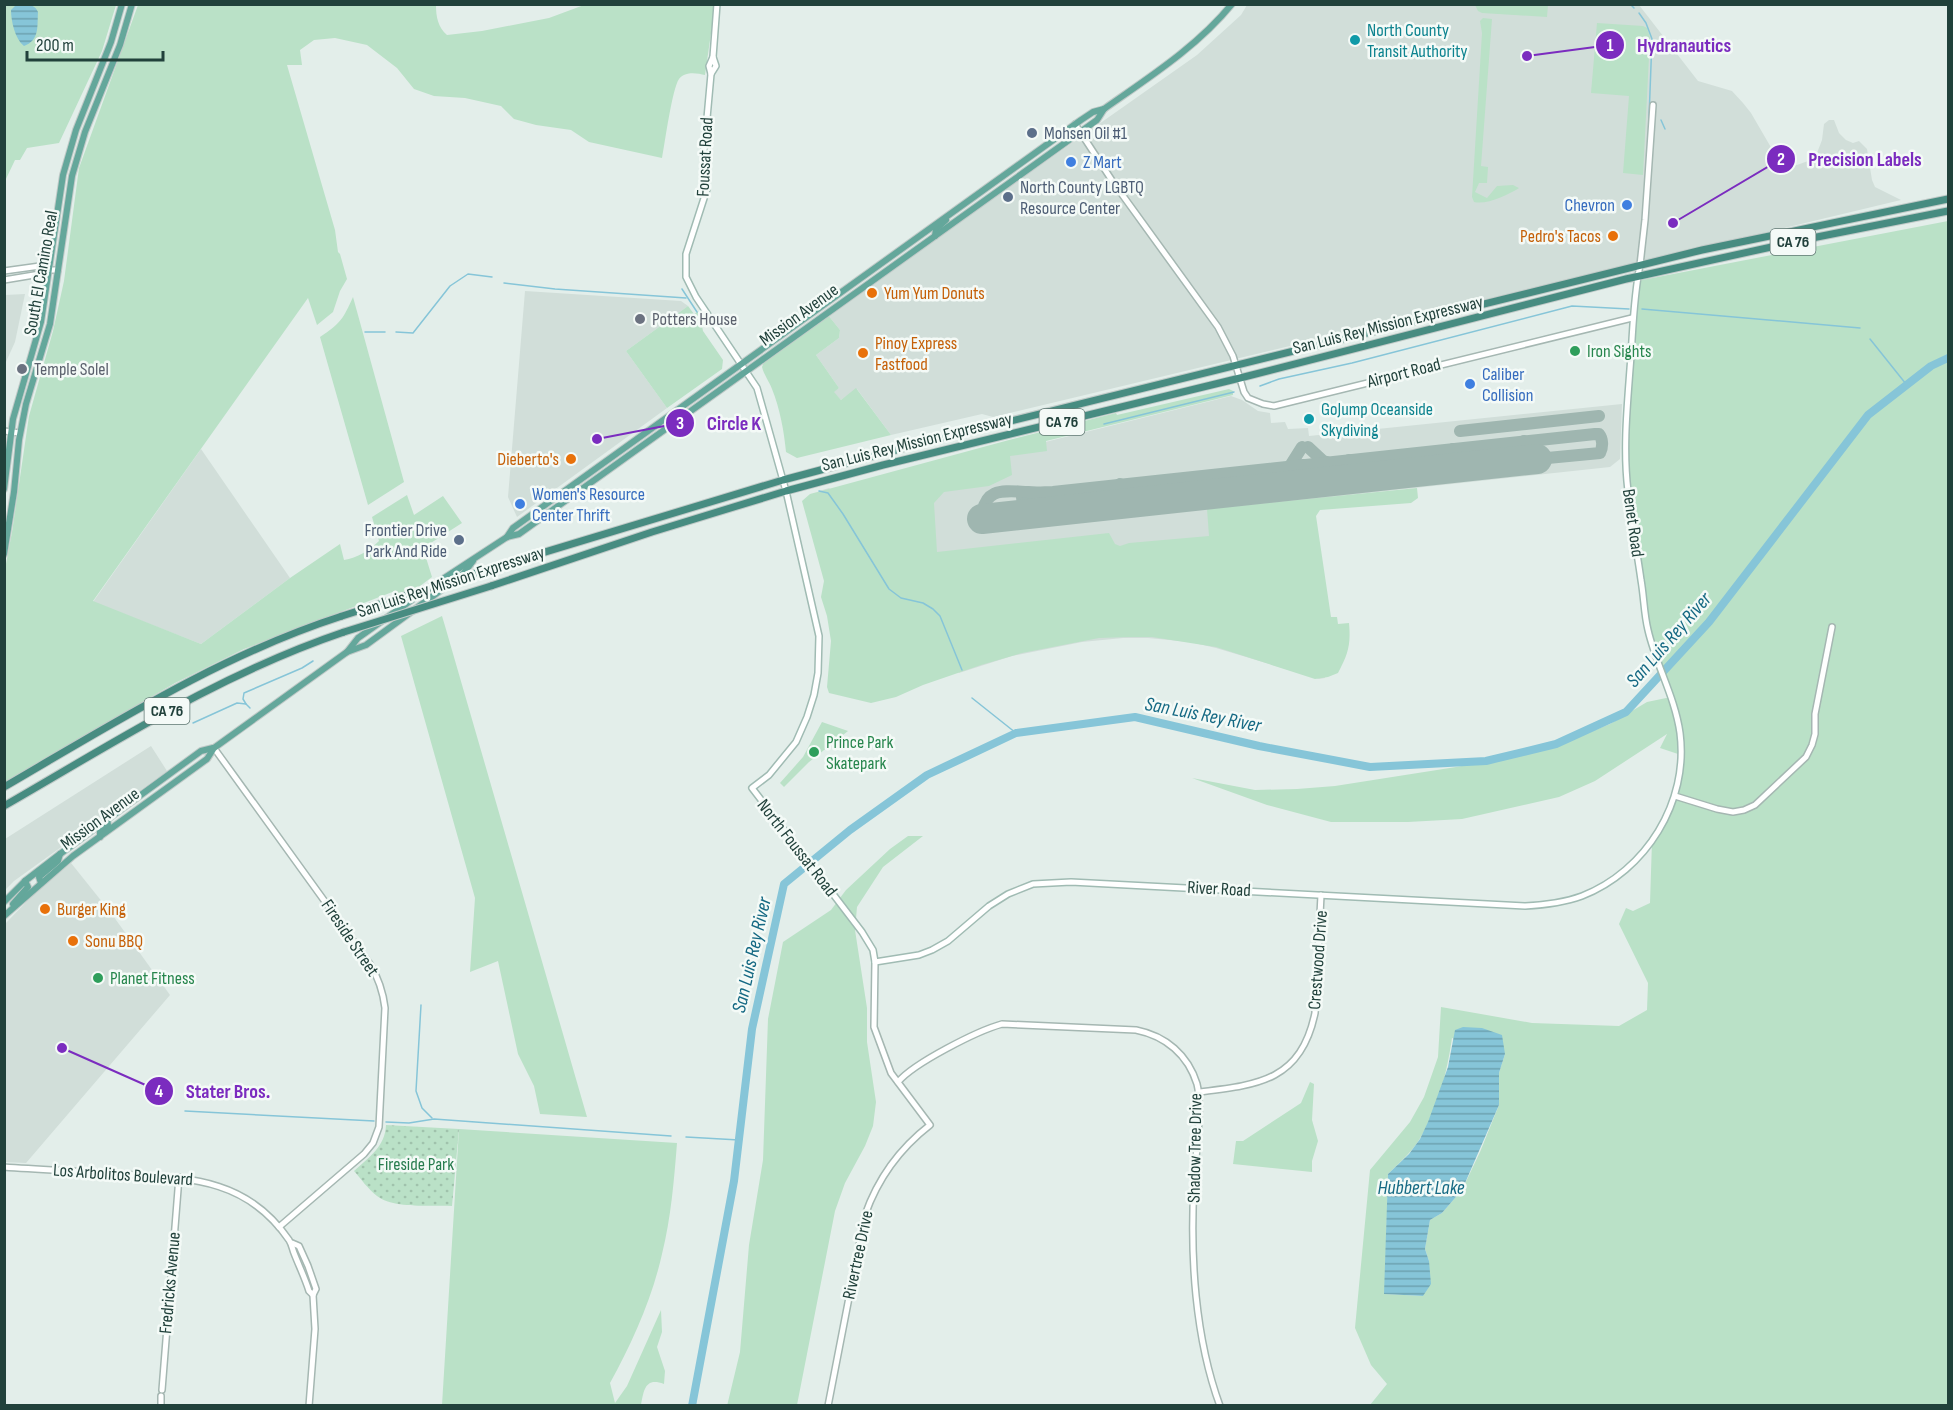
<svg xmlns="http://www.w3.org/2000/svg" width="1953" height="1410" viewBox="0 0 1953 1410" font-family="'Sofia Sans Condensed',sans-serif">
<style>
.built{fill:#d1ded9}
.green{fill:#bae1c7;fill-rule:evenodd}
.park{fill:url(#park-dots)}
.water{fill:url(#water-rules)}
.lines{fill:none;stroke-linecap:round;stroke-linejoin:round}
.stream{stroke:#86c5d8;stroke-width:1.5}
.river{stroke:#86c5d8;stroke-width:8}
.taxiway{stroke:#9fb6b0;stroke-width:12}
.runway{stroke:#9fb6b0;stroke-width:30}
.tertiary-casing{stroke:#a5b7b2;stroke-width:8}
.secondary-casing{stroke:#a0bbb3;stroke-width:8}
.primary-casing{stroke:#c1cac8;stroke-width:8}
.trunk-casing{stroke:#c1cac8;stroke-width:9}
.tertiary{stroke:#fff;stroke-width:5}
.secondary{stroke:#fff;stroke-width:5}
.primary{stroke:#64a79b;stroke-width:6}
.trunk{stroke:#478c81;stroke-width:7}
.trunk-bridge-casing{stroke:#c1cac8;stroke-width:9;stroke-linecap:butt}
.trunk-bridge{stroke:#478c81;stroke-width:7}
.culture-dot{fill:#0f9aa8;stroke:#f4faf7;stroke-width:2}
.service-dot{fill:#5c6f8a;stroke:#f4faf7;stroke-width:2}
.shop-dot{fill:#3f7fe0;stroke:#f4faf7;stroke-width:2}
.food-dot{fill:#e8710a;stroke:#f4faf7;stroke-width:2}
.worship-dot{fill:#6b7280;stroke:#f4faf7;stroke-width:2}
.leisure-dot{fill:#2e9e5b;stroke:#f4faf7;stroke-width:2}
.labels{text-anchor:middle;dominant-baseline:central;stroke-width:5;stroke-linejoin:round;paint-order:stroke}
.shield{fill:#f4faf7;stroke:#607873;stroke-width:1.5}
.shield-label{font-size:16px;font-weight:bold;fill:#21413b}
.culture-label{font-size:18px;fill:#0d838f;stroke:#f4faf7;text-anchor:start}
.service-label{font-size:18px;fill:#4e5e75;stroke:#f4faf7;text-anchor:start}
.street-label{font-size:18px;fill:#21413b;stroke:#f4faf7}
.shop-label{font-size:18px;fill:#366cbe;stroke:#f4faf7;text-anchor:start}
.food-label{font-size:18px;fill:#c56008;stroke:#f4faf7;text-anchor:start}
.worship-label{font-size:18px;fill:#5b616d;stroke:#f4faf7;text-anchor:start}
.leisure-label{font-size:18px;fill:#27864d;stroke:#f4faf7;text-anchor:start}
.park-label{font-size:18px;fill:#277c4e;stroke:#f4faf7}
.water-label{font-size:20px;font-style:italic;fill:#156983;stroke:#f4faf7}
.leader{fill:none;stroke:#7b2cbf;stroke-width:2}
.callout-dot{fill:#7b2cbf;stroke:#f4faf7;stroke-width:2}
.mark-label{font-size:18px;text-anchor:middle;font-weight:bold;fill:#fff}
.callout-label{font-size:20px;text-anchor:middle;font-weight:bold;fill:#7b2cbf;stroke:#f4faf7;stroke-width:5;stroke-linejoin:round;paint-order:stroke}
</style>
<defs>
<pattern id="park-dots" width="8" height="8" patternUnits="userSpaceOnUse" patternTransform="scale(1.5)"><rect width="8" height="8" fill="#bae1c7"/><path d="M2 2h.1M6 6h.1" fill="none" stroke="#a0c2ac" stroke-width="1.8" stroke-linecap="round"/></pattern>
<pattern id="water-rules" width="6" height="5" patternUnits="userSpaceOnUse" patternTransform="scale(1.5)"><rect width="6" height="5" fill="#86c5d8"/><path d="M0 2.5h6" fill="none" stroke="#6da2b0"/></pattern>
</defs>
<rect width="100%" height="100%" fill="#e3eeea"/>
<g class="built">
<path d="M1247 5H1639L1698 81 1732 91 1743 103 1751 113 1776 156 1782 164 1797 165 1808 161 1817 153 1822 140 1824 124 1829 120H1834L1839 133 1846 140 1853 143 1859 141 1867 149 1872 180 1875 187 1901 200 993 417 982 414 891 435 857 389 841 400 833 392 839 388 816 355 839 338 840 330 828 315 1197 55 1241 15Z"/>
<path d="M525 291 681 301 688 306 626 351 667 408 517 517 508 497Z"/>
<path d="M25 294 15 342 5 364V295Z"/>
<path d="M1231 396 1242 400 1258 411 1270 413 1271 423 1285 422 1288 429 1308 428 1309 436 1622 404 1620 459 1610 467 1331 497 1310 506 1317 603 1325 678 1319 679 1216 648 1190 642 1148 638H1123L1082 642 1012 656 959 673 819 498V491L829 488 836 494Z"/>
<path d="M201 449 290 578 201 644 93 602Z"/>
<path d="M151 746 167 771 14 881 5 890V839Z"/>
<path d="M71 863 111 913 170 995 26 1163 5 1162V924L33 895Z"/>
</g>
<g class="green">
<path d="M4 5H116L102 51 59 143 27 148 20 160H15L5 181Z"/>
<path d="M138 5H436C436 17 438 27 447 35L482 31 549 18 584 5H715L705 75C697 73 685 71 679 79 672 89 665 143 662 158L589 142 571 130 536 125 514 119 501 106 465 98 434 96 414 89 397 68 367 45 335 38 314 40 300 50 302 65H287L335 230 338 252 340 254 347 279 340 291 333 312 317 325 308 298 93 601 201 644 290 578 340 544 344 560C357 558 370 550 379 541L372 517 407 495 414 515 443 496 462 523 423 548 432 577 399 602 395 591 244 649 175 683 5 782V569L12 532 29 416 53 331 64 281 79 168Z"/>
<path d="M1475 5H1548L1547 17 1482 13 1478 11Z"/>
<path d="M1483 18 1492 19 1481 166 1488 167 1487 183H1479L1475 192 1487 198 1497 186 1513 185 1519 188C1508 195 1487 205 1474 202L1472 197 1482 33 1480 21Z"/>
<path d="M1597 23 1643 26 1647 28 1650 37 1643 175 1623 173 1629 96 1591 93Z"/>
<path d="M1948 221V1405H1370L1387 1384 1371 1365 1355 1328 1370 1170 1410 1122 1424 1097 1438 1057 1441 1007 1532 1023 1619 1026 1647 1010 1648 983 1619 924 1626 908 1633 911 1650 903 1652 841 1675 796 1681 755 1660 748 1667 734 1595 781 1559 797 1462 819 1408 822H1331L1267 805 1192 778 1255 790 1297 789 1335 786 1456 767 1532 753 1573 739 1610 724 1647 702 1671 697 1648 629 1626 469 1637 281ZM1452 1038 1505 1054 1499 1073V1105L1480 1152 1462 1190 1442 1213 1430 1220 1425 1249 1429 1261 1423 1296 1385 1294 1388 1174C1399 1163 1411 1153 1419 1140 1438 1110 1447 1072 1452 1038Z"/>
<path d="M353 297 404 482 368 505 320 337C341 323 343 319 353 297Z"/>
<path d="M688 306 694 314 699 311 703 331 723 360 722 369 667 408 626 351Z"/>
<path d="M828 315 840 330 839 338 816 355 839 388 834 392 841 400 856 388 891 435 797 458 786 452C784 431 780 409 772 389 769 381 764 375 762 367L764 362Z"/>
<path d="M1229 389 1233 391V395L1046 441 1047 451 1010 456 1012 475 989 486 944 492 934 503 937 552 1109 533 1115 544 1120 546 1129 543 1209 536 1207 509 1417 488 1418 498 1411 503 1320 510 1316 516 1331 617H1337L1338 624 1349 623C1351 645 1348 654 1338 673L1328 677 1315 679 1216 647 1152 637H1128L1099 638 1022 653 981 665 923 685 896 697 871 703 829 693 827 687 831 641 827 616 821 597 824 581 802 501 810 494 1009 440 1116 413 1117 415Z"/>
<path d="M442 616 445 626 587 1117 540 1114 534 1086 518 1054 498 961 470 972 475 898 401 636Z"/>
<path d="M822 722 848 731 809 762 784 787 780 783 803 757Z"/>
<path d="M908 836H923L883 867 857 907 855 930 867 1008V1042L876 1102 873 1126 865 1146 845 1183 835 1211 797 1405 727 1406 740 1352 749 1245 763 1160 768 1019 783 942 831 910 846 890 890 849Z"/>
<path d="M1310 1082 1314 1084 1312 1120 1318 1141 1312 1161V1172L1233 1164 1236 1141H1243L1301 1103Z"/>
<path d="M459 1129 677 1143C674 1181 671 1218 662 1254 652 1299 632 1343 610 1383L615 1403 627 1386 661 1310 662 1332 657 1347 665 1371 664 1384C645 1377 644 1390 641 1405H442Z"/>
</g>
<path class="park" d="M386 1125 459 1129 452 1206C431 1205 393 1209 377 1196 368 1189 361 1179 354 1171 369 1157 385 1147 386 1125Z"/>
<g class="water">
<path d="M16 5C24 4 34 3 38 12 37 26 40 40 24 46 15 39 11 21 11 10Z"/>
<path d="M1463 1027 1482 1028 1502 1035 1505 1054 1499 1073V1105L1462 1190 1442 1213 1430 1220 1425 1249 1429 1261 1431 1284 1423 1296 1384 1294 1388 1174 1409 1154 1420 1139 1428 1122 1448 1067 1455 1030Z"/>
</g>
<g class="lines">
<g class="stream">
<path d="M1630 4 1634 8"/>
<path d="M1639 13 1646 23 1652 39 1649 118"/>
<path d="M1661 120 1665 129"/>
<path d="M504 283 555 289 686 298"/>
<path d="M682 289 697 312"/>
<path d="M1642 309 1860 328"/>
<path d="M365 332H385"/>
<path d="M396 332 413 333 450 286 468 274 492 277"/>
<path d="M1870 339 1906 384"/>
<path d="M1260 386 1279 379 1352 363 1572 306 1629 309"/>
<path d="M1104 424 1234 392"/>
<path d="M819 491 828 493 843 514 889 589 901 598 923 603 933 609 940 616 962 670"/>
<path d="M972 698 1016 733"/>
<path d="M246 704 243 699 244 693 302 668 313 661"/>
<path d="M193 723 237 703 246 704 250 708"/>
<path d="M421 1005 416 1091 422 1108 432 1118"/>
<path d="M185 1111 374 1121"/>
<path d="M386 1122 409 1123 434 1119 671 1136"/>
<path d="M686 1137 739 1140"/>
</g>
<path class="river" d="M692 1406 734 1181 752 1029 784 884 850 830 927 775 1016 733 1135 717 1259 746 1370 767 1486 761 1556 744 1626 712 1709 622 1868 415 1931 366 1948 358"/>
<g class="taxiway">
<path d="M1460 431 1599 416"/>
<path d="M1308 447 1323 461 1327 462"/>
<path d="M1453 449 1448 453 1447 461 1451 466 1456 467"/>
<path d="M1349 460 1344 465V473L1350 478H1355"/>
<path d="M1511 462 1518 455 1520 444 1524 441"/>
<path d="M1290 466 1302 447"/>
<path d="M1283 486 1294 478 1303 465"/>
<path d="M1119 504 1125 501 1128 496 1126 487 1120 484"/>
<path d="M1024 514 1022 497 1025 494 1034 493"/>
<path d="M982 519C983 486 1005 491 1028 492 1037 493 1045 492 1053 492L1595 434H1599C1603 439 1603 447 1600 453L1537 459"/>
</g>
<path class="runway" d="M982 519 1537 459"/>
<g class="tertiary-casing">
<g id="tertiary">
<path d="M1075 124 1113 182 1218 327 1233 356 1244 392 1248 398 1263 404 1274 406 1632 318"/>
<path d="M1640 265 1645 220 1653 105"/>
<path d="M4 271 40 266 49 270H58"/>
<path d="M4 280 40 274 49 270"/>
<path d="M4 431 20 433"/>
<path d="M214 748 370 964C379 979 383 991 385 1008L379 1127 373 1143 364 1154 279 1227"/>
<path d="M1675 796 1717 809 1733 812 1744 810 1755 805 1806 757 1812 745 1815 734V714L1832 627"/>
<path d="M898 1082C914 1063 977 1031 1002 1024L1136 1030C1166 1036 1188 1055 1197 1084 1203 1108 1195 1158 1194 1185 1190 1256 1195 1338 1220 1406"/>
<path d="M1199 1092C1258 1085 1301 1081 1315 1013L1321 895"/>
<path d="M4 1167C43 1170 81 1171 119 1174 187 1178 246 1177 289 1240 292 1245 292 1248 294 1253 299 1266 305 1278 309 1291L313 1295"/>
<path d="M292 1243 299 1246 308 1266 316 1289 313 1295 315 1329 309 1406"/>
<path d="M162 1390 179 1177"/>
<path d="M161 1406V1396"/>
<path d="M828 1406 865 1215C878 1178 899 1149 930 1125L891 1073 874 1027 875 962"/>
</g>
</g>
<g class="secondary-casing">
<g id="secondary">
<path d="M713 57 717 4"/>
<path d="M713 57 716 66 711 74 709 66Z"/>
<path d="M711 74 704 151 707 189 686 254V277L696 297 757 388 786 491 819 636 818 673 814 695 807 717 796 742 769 775 752 788 862 932 873 950 875 962 919 955 932 950 948 941 989 906 1008 894 1033 884 1071 882 1525 906C1544 905 1563 903 1582 896 1646 871 1689 802 1680 733 1675 697 1656 665 1648 630 1644 614 1644 597 1641 580 1637 551 1631 521 1628 491 1623 450 1627 409 1630 369 1633 333 1633 300 1640 265"/>
</g>
</g>
<g class="primary-casing">
<g id="primary">
<path d="M935 236 936 229 946 220"/>
<path d="M4 489 13 419 41 322 63 175 76 130 111 42 122 4"/>
<path d="M507 537 513 528 1081 120 1093 112 1104 109"/>
<path d="M4 554 14 492 19 440 26 404 50 324 72 176 85 132 120 45 132 4"/>
<path d="M432 586 507 537 519 534 1097 120 1104 109C1148 78 1197 47 1232 4"/>
<path d="M347 652 358 638 423 592"/>
<path d="M100 837V831L108 825 107 819"/>
<path d="M41 883 39 877 58 861 60 854"/>
<path d="M4 902 25 881 60 854 201 751 213 748"/>
<path d="M13 904 28 887 25 881"/>
<path d="M4 916 73 856 207 759 214 748 347 652 366 645 463 574 473 561"/>
</g>
</g>
<g class="trunk-casing">
<g id="trunk">
<path d="M489 569 783 480 926 442 1702 250 1948 199"/>
<path d="M491 586 652 532 786 491 883 465 1240 378 1626 279 1812 238 1948 211"/>
<path d="M4 787C114 723 221 655 342 616"/>
<path d="M4 806C117 741 220 674 344 632"/>
</g>
</g>
<use href="#tertiary" class="tertiary"/>
<use href="#secondary" class="secondary"/>
<use href="#primary" class="primary"/>
<use href="#trunk" class="trunk"/>
<g class="trunk-bridge-casing">
<g id="trunk-bridge">
<path d="M342 616 489 569"/>
<path d="M344 632 491 586"/>
</g>
</g>
<use href="#trunk-bridge" class="trunk-bridge"/>
</g>
<g class="culture-dot">
<circle cx="1355" cy="40" r="6"/>
<circle cx="1309" cy="419" r="6"/>
</g>
<g class="service-dot">
<circle cx="1032" cy="133" r="6"/>
<circle cx="1008" cy="197" r="6"/>
<circle cx="459" cy="540" r="6"/>
</g>
<g class="shop-dot">
<circle cx="1071" cy="162" r="6"/>
<circle cx="1627" cy="205" r="6"/>
<circle cx="1470" cy="384" r="6"/>
<circle cx="520" cy="504" r="6"/>
</g>
<g class="food-dot">
<circle cx="1613" cy="236" r="6"/>
<circle cx="872" cy="293" r="6"/>
<circle cx="863" cy="353" r="6"/>
<circle cx="571" cy="459" r="6"/>
<circle cx="45" cy="909" r="6"/>
<circle cx="73" cy="941" r="6"/>
</g>
<g class="worship-dot">
<circle cx="640" cy="319" r="6"/>
<circle cx="22" cy="369" r="6"/>
</g>
<g class="leisure-dot">
<circle cx="1575" cy="351" r="6"/>
<circle cx="814" cy="752" r="6"/>
<circle cx="98" cy="978" r="6"/>
</g>
<g class="labels">
<g class="shield">
<rect x="1770.5" y="229" width="45" height="26" rx="4.5"/>
<rect x="1039.5" y="409" width="45" height="26" rx="4.5"/>
<rect x="144.5" y="698" width="45" height="26" rx="4.5"/>
</g>
<g class="shield-label">
<text x="1793" y="242">CA 76</text>
<text x="1062" y="422">CA 76</text>
<text x="167" y="711">CA 76</text>
</g>
<g class="culture-label">
<text x="1367" y="30">North County<tspan x="1367" dy="21">Transit Authority</tspan></text>
<text x="1321" y="409">GoJump Oceanside<tspan x="1321" dy="21">Skydiving</tspan></text>
</g>
<g class="service-label">
<text x="1044" y="133">Mohsen Oil #1</text>
<text x="1020" y="187">North County LGBTQ<tspan x="1020" dy="21">Resource Center</tspan></text>
<text x="447" y="530" text-anchor="end">Frontier Drive<tspan x="447" dy="21">Park And Ride</tspan></text>
</g>
<g class="street-label">
<text transform="translate(705 157) rotate(-87)">Foussat Road</text>
<text transform="translate(41 273) rotate(-80)">South El Camino Real</text>
<text transform="translate(799 315) rotate(-36)">Mission Avenue</text>
<text transform="translate(1388 325) rotate(-14)">San Luis Rey Mission Expressway</text>
<text transform="translate(1404 373) rotate(-14)">Airport Road</text>
<text transform="translate(917 442) rotate(-14)">San Luis Rey Mission Expressway</text>
<text transform="translate(1633 523) rotate(82)">Benet Road</text>
<text transform="translate(451 582) rotate(-18)">San Luis Rey Mission Expressway</text>
<text transform="translate(100 819) rotate(-36)">Mission Avenue</text>
<text transform="translate(797 848) rotate(52)">North Foussat Road</text>
<text transform="translate(1219 889) rotate(3)">River Road</text>
<text transform="translate(350 938) rotate(56)">Fireside Street</text>
<text transform="translate(1318 960) rotate(-86)">Crestwood Drive</text>
<text transform="translate(1195 1148) rotate(-89)">Shadow Tree Drive</text>
<text transform="translate(123 1175) rotate(4)">Los Arbolitos Boulevard</text>
<text transform="translate(858 1255) rotate(-78)">Rivertree Drive</text>
<text transform="translate(170 1283) rotate(-85)">Fredricks Avenue</text>
</g>
<g class="shop-label">
<text x="1083" y="162">Z Mart</text>
<text x="1615" y="205" text-anchor="end">Chevron</text>
<text x="1482" y="374">Caliber<tspan x="1482" dy="21">Collision</tspan></text>
<text x="532" y="494">Women's Resource<tspan x="532" dy="21">Center Thrift</tspan></text>
</g>
<g class="food-label">
<text x="1601" y="236" text-anchor="end">Pedro's Tacos</text>
<text x="884" y="293">Yum Yum Donuts</text>
<text x="875" y="343">Pinoy Express<tspan x="875" dy="21">Fastfood</tspan></text>
<text x="559" y="459" text-anchor="end">Dieberto's</text>
<text x="57" y="909">Burger King</text>
<text x="85" y="941">Sonu BBQ</text>
</g>
<g class="worship-label">
<text x="652" y="319">Potters House</text>
<text x="34" y="369">Temple Solel</text>
</g>
<g class="leisure-label">
<text x="1587" y="351">Iron Sights</text>
<text x="826" y="742">Prince Park<tspan x="826" dy="21">Skatepark</tspan></text>
<text x="110" y="978">Planet Fitness</text>
</g>
<g class="park-label">
<text x="416" y="1164">Fireside Park</text>
</g>
<g class="water-label">
<text transform="translate(1669 640) rotate(-49)">San Luis Rey River</text>
<text transform="translate(1203 715) rotate(11)">San Luis Rey River</text>
<text transform="translate(752 955) rotate(-77)">San Luis Rey River</text>
<text x="1421" y="1188">Hubbert Lake</text>
</g>
</g>
<path class="leader" d="M1527 56L1610 45M1673 223L1781 159M597 439L680 423M62 1048L159 1091"/>
<g class="callout-dot">
<circle cx="1527" cy="56" r="6"/>
<circle cx="1673" cy="223" r="6"/>
<circle cx="597" cy="439" r="6"/>
<circle cx="62" cy="1048" r="6"/>
<circle cx="1610" cy="45" r="15"/>
<circle cx="1781" cy="159" r="15"/>
<circle cx="680" cy="423" r="15"/>
<circle cx="159" cy="1091" r="15"/>
</g>
<g class="mark-label">
<text x="1610" y="51">1</text>
<text x="1781" y="165">2</text>
<text x="680" y="429">3</text>
<text x="159" y="1097">4</text>
</g>
<g class="callout-label">
<text x="1684" y="52">Hydranautics</text>
<text x="1865" y="166">Precision Labels</text>
<text x="734" y="430">Circle K</text>
<text x="228" y="1098">Stater Bros.</text>
</g>
<rect width="1953" height="1410" fill="none" stroke="#21413b" stroke-width="12"/>
<path d="M27 51v9h136v-9" fill="none" stroke="#21413b" stroke-width="3"/>
<text x="36" y="51" font-size="18" fill="#21413b" stroke="#f4faf7" stroke-width="4.5" paint-order="stroke">200 m</text>
</svg>
